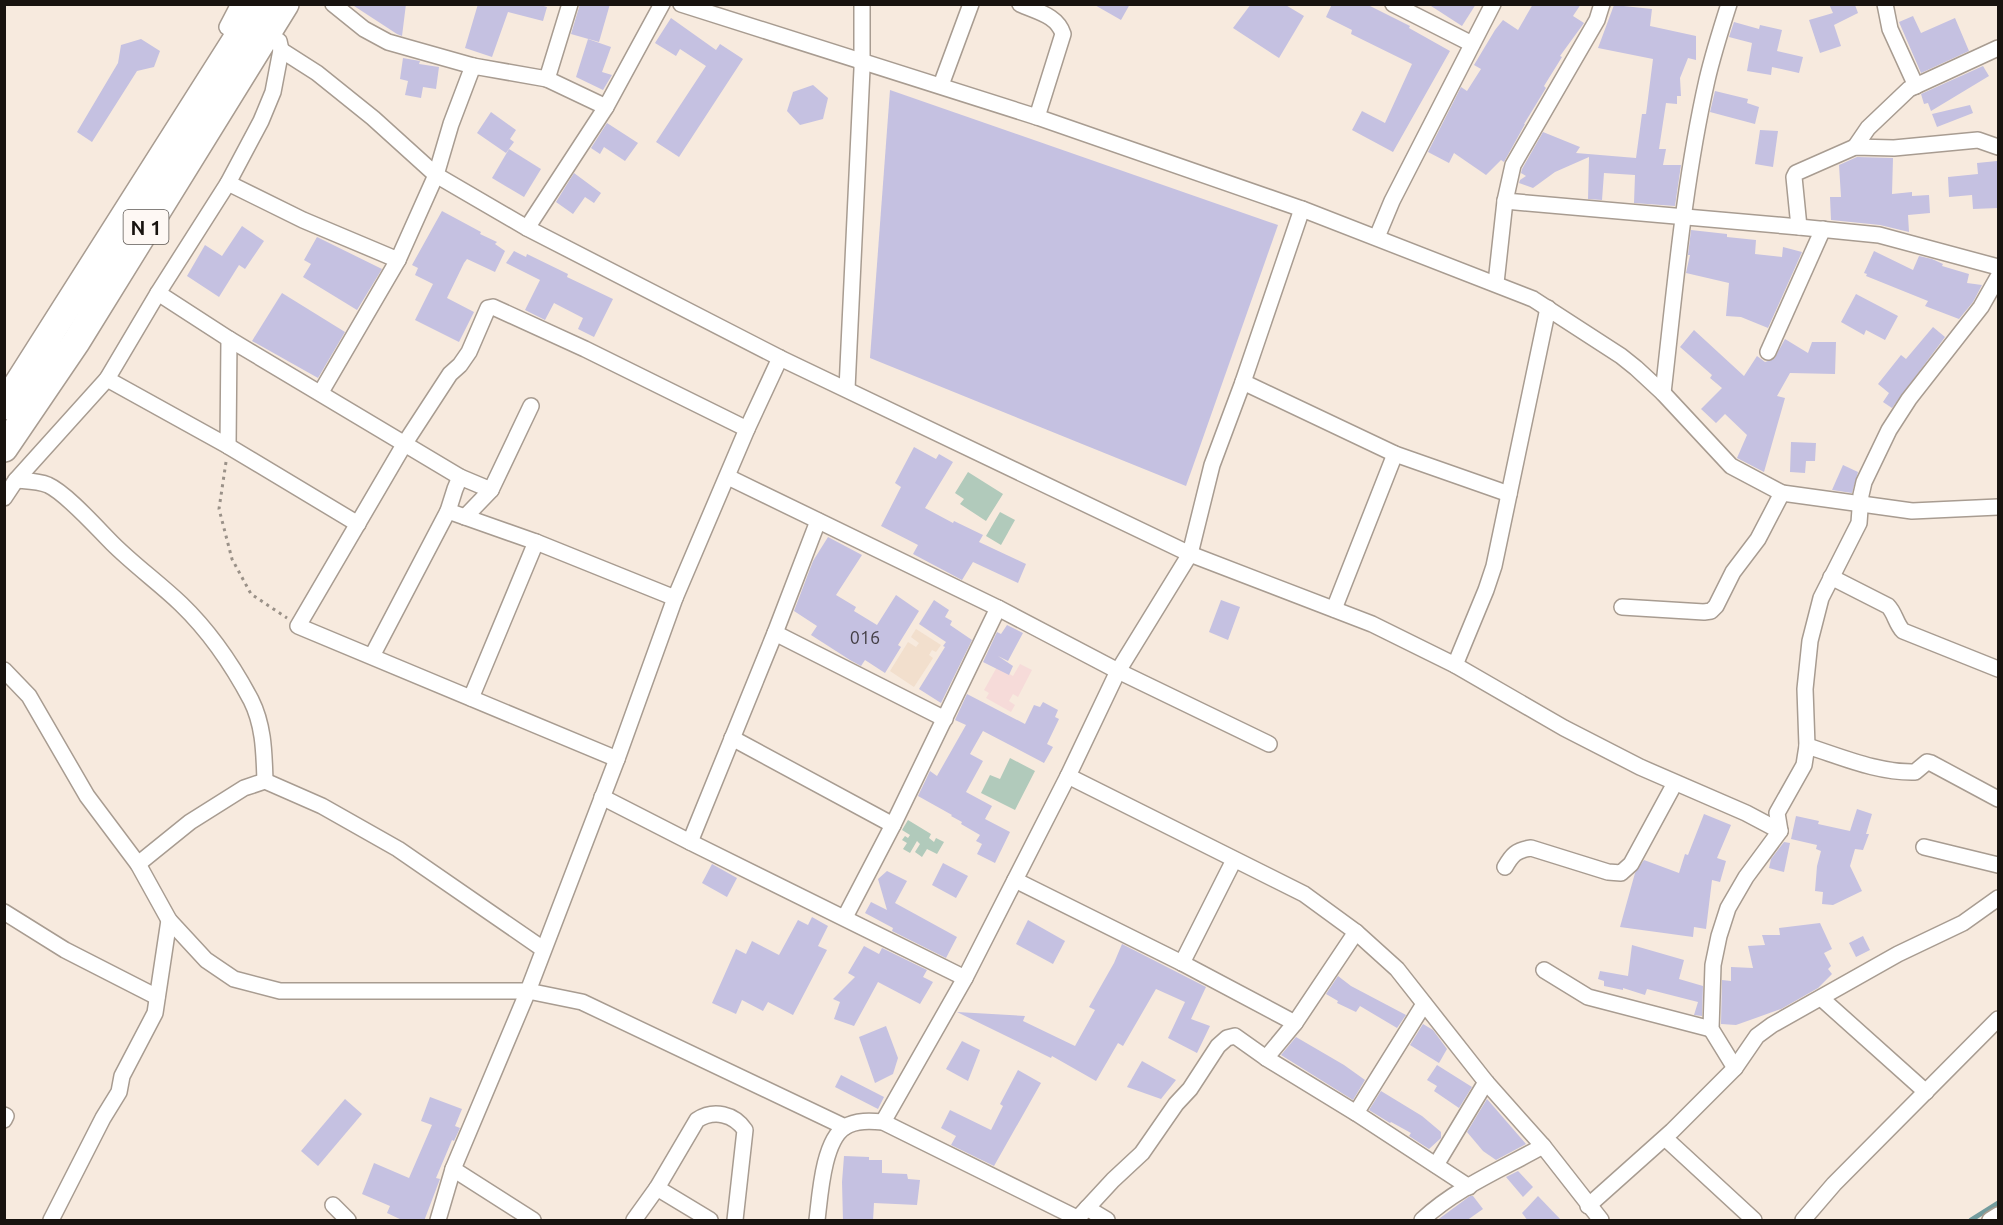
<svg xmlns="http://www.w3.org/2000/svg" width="2003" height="1225" viewBox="0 0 2003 1225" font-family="Ubuntu,sans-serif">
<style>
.built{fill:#f2dfcd}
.education{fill:#f6dbd9}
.green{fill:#b1cabb}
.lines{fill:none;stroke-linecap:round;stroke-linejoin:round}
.stream{stroke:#739c9e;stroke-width:5}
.building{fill:#c5c1e1}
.street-casing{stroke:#a89c91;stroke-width:18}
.highway-casing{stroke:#a89c91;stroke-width:30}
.path{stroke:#9a9188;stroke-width:3;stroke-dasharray:3 4.5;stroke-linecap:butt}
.street{stroke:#fff;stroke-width:15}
.highway{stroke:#fff;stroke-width:27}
.labels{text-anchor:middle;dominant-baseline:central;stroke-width:4.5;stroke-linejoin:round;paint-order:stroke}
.number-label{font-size:18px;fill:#433e44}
.shield{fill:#fef8f4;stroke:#5d5854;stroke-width:1.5}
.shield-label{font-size:20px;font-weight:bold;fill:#18130f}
</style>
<rect width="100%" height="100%" fill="#f7eade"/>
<path class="built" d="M916 629 941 645 936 652 932 650 929 655 933 658 914 687 890 671 908 642 916 647 919 643 911 637Z"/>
<path class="education" d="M1020 664 1032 670 1018 697 1013 694 1009 701 1015 705 1011 712 986 698 989 693 984 690 997 667 1013 676Z"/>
<g class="green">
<path d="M968 472 1003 494 986 521 960 504 964 499 955 493Z"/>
<path d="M1000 512 1015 520 1001 545 986 536Z"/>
<path d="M1010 758 1035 771 1015 810 981 793 990 775 1000 779Z"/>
<path d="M908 820 931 834 929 838 934 842 936 838 944 842 937 854 927 849 922 857 915 852 920 844 917 841 910 853 903 849 907 843 902 840 905 836 908 838 910 835 902 830Z"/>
</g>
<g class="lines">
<path class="stream" d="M1971 1220 1998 1203"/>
</g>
<g class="building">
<path d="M351 4H406L402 36 397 34Z"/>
<path d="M478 4H537L547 7 543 21 508 12 492 57 465 48Z"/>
<path d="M580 4H610L599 42 571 34Z"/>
<path d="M1093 4H1130L1121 20Z"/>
<path d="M1251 4H1284L1304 16 1279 58 1233 28Z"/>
<path d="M1332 4H1366L1410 26 1409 28 1450 51 1393 152 1352 130 1362 111 1385 123 1412 64 1351 34 1352 30 1326 17Z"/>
<path d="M1428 4H1476L1462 26Z"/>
<path d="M1533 4H1581L1573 16 1584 23 1560 56 1562 57 1544 86 1546 88 1524 124H1525L1504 162 1501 160 1486 175 1454 153 1449 163 1428 152 1461 87 1467 91 1481 69 1474 65 1495 30 1503 20 1518 30Z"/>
<path d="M1829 4 1855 5 1858 13 1834 25 1841 46 1820 53 1809 20 1833 13Z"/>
<path d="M1614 5 1652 9 1650 26 1696 36V60L1688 58 1680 78 1681 96H1677V104L1666 103 1659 149H1666L1663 165H1681L1675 206 1634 203 1635 175 1604 173 1602 200 1588 199 1589 157 1555 172 1533 188 1519 183 1520 180 1526 176 1521 173 1522 169 1543 132 1580 147 1576 153 1636 158 1642 114H1646L1653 59 1598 48Z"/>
<path d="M1913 16 1921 33 1955 18 1969 51 1921 73 1899 22Z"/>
<path d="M671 18 716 50 720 44 743 59 679 157 656 142 706 66 680 49 676 56 655 43Z"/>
<path d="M1734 22 1759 29 1760 25 1782 30 1777 51 1803 57 1799 73 1772 67 1771 75 1747 71 1752 43 1729 37Z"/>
<path d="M141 39 160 51 154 67 137 71 92 142 77 132 118 63 121 45Z"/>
<path d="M588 39 611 47 602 72 612 75 603 90 576 77Z"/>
<path d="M403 58 420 61 419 64 439 67 436 89 423 87 421 98 405 95 408 81 400 79Z"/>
<path d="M1983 66 1989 76 1931 111 1928 103 1924 104 1921 94Z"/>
<path d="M813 85 828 98 823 119 800 125 787 111 793 92Z"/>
<path d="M890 90 1278 225 1186 486 870 358Z"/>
<path d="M1715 91 1748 99 1747 103 1759 107 1755 124 1710 112Z"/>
<path d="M1970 105 1973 113 1937 127 1932 114Z"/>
<path d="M491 112 516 130 510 139 514 142 506 153 477 133Z"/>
<path d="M607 123 638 143 625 161 604 147 600 154 591 148Z"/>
<path d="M1760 130 1778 131 1773 167 1755 164Z"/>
<path d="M509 149 541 169 524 197 492 178Z"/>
<path d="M1857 157 1893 158 1892 194 1912 192V196L1929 195 1930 213 1908 215 1909 232 1880 225 1831 220 1830 197H1841L1839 165Z"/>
<path d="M1997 161 1998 208 1973 209 1972 195 1949 197 1948 177 1978 174 1977 163Z"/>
<path d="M574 173 601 193 594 203 585 197 573 214 556 202Z"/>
<path d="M442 211 481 232 480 234 497 242 495 244 505 251 495 272 467 259 464 263 447 298 474 312 459 342 415 320 433 284 415 275 418 268 412 265Z"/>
<path d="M242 226 264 241 245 269 239 265 219 297 187 276 205 245 222 256Z"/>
<path d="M1691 230 1727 234V237L1756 240 1755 254 1782 257 1783 247 1802 252 1768 328 1741 317 1726 316 1729 283 1686 273 1690 255H1688Z"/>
<path d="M317 237 382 269 357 310 303 277 311 264 304 260Z"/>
<path d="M514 251 526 257 527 254 568 274 567 277 613 299 594 337 578 329 583 318 554 303 545 320 525 310 540 280 506 263Z"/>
<path d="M1874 251 1913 270 1919 256 1932 259 1943 264 1942 266 1969 274 1967 283 1982 285 1973 302 1959 319 1925 306 1928 301 1866 276 1867 274 1864 273Z"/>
<path d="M282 293 345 332 318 378 252 341Z"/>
<path d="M1856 294 1898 316 1885 340 1866 330 1864 335 1841 322Z"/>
<path d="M1933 327 1945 337 1892 408 1883 402 1889 393 1878 384 1901 355 1906 359Z"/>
<path d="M1694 330 1744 376 1757 356 1765 362 1774 359 1785 339 1808 353 1812 342H1836L1835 374 1790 373 1777 396 1785 398 1764 472 1737 458 1747 435 1725 414 1716 423 1701 409 1722 388 1710 378 1712 375 1680 347Z"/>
<path d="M1791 442 1816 443 1815 461H1806L1805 473 1790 472Z"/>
<path d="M914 447 936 459 939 454 953 462 925 508 953 523 954 521 983 535 979 542 1026 564 1018 583 973 562 962 580 913 554 918 545 881 526 901 487 895 483Z"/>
<path d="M1843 465 1858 472 1852 493 1832 490Z"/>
<path d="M828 537 862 555 836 595 856 607 854 611 877 625 896 595 919 611 898 645 901 647 885 673 865 660 861 666 850 660 811 635 817 626 794 611 813 561Z"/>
<path d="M934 600 949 610 945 617 952 621 950 625 972 640 941 703 919 689 945 647 943 646 946 642 919 624Z"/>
<path d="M1221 600 1240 607 1228 640 1209 632Z"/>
<path d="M1007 625 1023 633 1008 661 998 656 1013 666 1009 675 983 662 997 632 1001 634Z"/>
<path d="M967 694 1025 724 1034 705 1040 707 1043 702 1058 710 1055 717 1059 719 1047 744 1053 747 1044 763 983 731 970 754 983 761 966 792 992 806 985 819 1010 832 995 863 977 854 982 844 976 841 980 835 961 824 962 822 951 816 952 815 918 796 930 771 937 776 966 725 955 720Z"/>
<path d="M1857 809 1872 814 1866 834H1869L1863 850 1855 849 1850 866 1862 891 1833 905 1822 904 1823 892 1815 891 1817 866 1821 851 1816 849 1817 845 1791 839 1796 816 1819 821 1818 824 1850 831Z"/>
<path d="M1704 814 1731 825 1717 858 1726 861 1720 882 1712 880 1706 929 1694 927 1693 937 1620 927 1635 873 1644 860 1679 873 1685 854 1688 855Z"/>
<path d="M1784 842 1790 843 1784 872 1769 868 1771 859Z"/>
<path d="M943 863 968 876 956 898 932 885Z"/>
<path d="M712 864 737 878 727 897 702 883Z"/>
<path d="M887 871 907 881 895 903 957 937 946 958 892 931 893 928 865 913 871 902 887 910 878 879Z"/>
<path d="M812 917 828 926 818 946 827 950 793 1015 768 1002 763 1011 742 1000 736 1014 712 1003 736 949 746 954 752 941 779 955 798 920 808 925Z"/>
<path d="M1028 920 1065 941 1053 964 1016 944Z"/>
<path d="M1820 923 1832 949 1824 953 1831 966 1828 969 1832 974 1818 988 1781 1009 1736 1025 1721 1024 1722 980 1731 981V967L1753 968 1748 946 1765 945 1762 935H1780L1779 928Z"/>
<path d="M1863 936 1870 950 1856 957 1849 943Z"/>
<path d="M1122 944 1206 987 1191 1019 1210 1026 1197 1053 1168 1038 1185 1002 1156 989 1123 1046 1118 1043 1096 1081 1052 1056 1051 1058 957 1012 1025 1016 1023 1021 1075 1046 1095 1010 1089 1007 1114 963Z"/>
<path d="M1632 945 1684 960 1679 979 1703 986 1702 1016 1694 1015 1698 1002 1647 989 1645 995 1623 988V990L1604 986V981L1598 979 1600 971 1628 976Z"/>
<path d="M864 946 879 954 882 948 927 970 923 977 933 982 920 1004 878 982 854 1026 834 1019 840 1002 833 999 855 977 848 973Z"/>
<path d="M1338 976 1351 986 1406 1015 1397 1028 1360 1006 1356 1012 1337 1003 1338 1001 1326 994Z"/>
<path d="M1423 1024 1433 1030 1447 1049 1439 1063 1410 1045Z"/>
<path d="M886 1026 898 1058 893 1074 875 1083 859 1037Z"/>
<path d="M1296 1037 1344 1065 1365 1080 1353 1100 1281 1055Z"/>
<path d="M962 1041 980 1050 968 1081 946 1069Z"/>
<path d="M1142 1061 1176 1080 1161 1099 1127 1087Z"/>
<path d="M1437 1065 1472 1087 1459 1108 1434 1091 1437 1086 1427 1080Z"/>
<path d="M1018 1070 1041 1083 994 1166 951 1145 956 1136 941 1128 950 1110 991 1130 1003 1106 1000 1104Z"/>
<path d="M841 1075 884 1097 878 1109 835 1087Z"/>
<path d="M1381 1091 1422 1116 1441 1132V1138L1429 1149 1409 1136 1411 1133 1391 1122 1390 1123 1369 1110Z"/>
<path d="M430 1097 462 1109 455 1126 460 1128 454 1141 452 1140 436 1178 440 1179 424 1221H404L387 1213 390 1206 362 1194 374 1163 409 1178 432 1125 421 1121Z"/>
<path d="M345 1099 362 1114 318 1166 301 1151Z"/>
<path d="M1487 1099 1526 1144 1496 1160 1483 1151 1467 1132Z"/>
<path d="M844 1156 869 1157V1160H882V1173L907 1174 908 1179 920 1180 917 1205 874 1203 873 1221H843L842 1182Z"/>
<path d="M1518 1171 1533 1187 1523 1197 1506 1177Z"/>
<path d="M1470 1196H1473L1483 1209 1466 1221H1436Z"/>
<path d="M1538 1196 1562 1221H1528L1522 1213Z"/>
</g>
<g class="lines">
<g class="street-casing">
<g id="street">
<path d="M333 4 364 29 388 42 473 66"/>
<path d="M681 4 1037 117 1302 209 1533 299 1621 356 1636 368 1663 393 1731 466 1782 493 1912 511 1998 507"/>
<path d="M1020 4C1037 12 1057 15 1063 34L1037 117"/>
<path d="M1393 4 1472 44"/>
<path d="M1885 4 1890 29 1916 86"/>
<path d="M227 27 239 4"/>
<path d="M281 50 317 73 373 118 436 175 527 228 780 358 1190 554 1372 624 1455 665 1564 728 1640 767 1746 813 1780 831 1746 877 1728 908 1719 936 1713 965 1711 1029 1735 1068"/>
<path d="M547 79 606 107"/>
<path d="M941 85 971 4"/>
<path d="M1855 147 1868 128 1909 89 1998 48"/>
<path d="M228 183 303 220 398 260"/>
<path d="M1505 201 1799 227 1879 235 1998 267"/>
<path d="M1799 227 1794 177 1796 173 1855 147 1894 148 1978 140 1998 147"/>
<path d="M527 228 606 107 662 4"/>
<path d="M1377 237 1392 201 1493 4"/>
<path d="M1496 283 1505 201 1513 165 1597 20 1602 4"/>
<path d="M158 293 229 339 460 477 491 490"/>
<path d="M1768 352 1823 229"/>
<path d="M107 379 228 446 358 524"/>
<path d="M1243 382 1395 454 1509 494"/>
<path d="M847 389 862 69V4"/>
<path d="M321 392 398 260 436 175 451 124 473 66 547 79 570 4"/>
<path d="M1663 393C1675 288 1684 182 1707 80 1713 54 1721 29 1729 4"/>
<path d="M228 446 229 339"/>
<path d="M728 477 998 608 1118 671 1269 744"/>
<path d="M16 480C26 481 38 481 48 485 66 493 97 528 112 543 134 565 159 583 181 604 209 631 233 666 251 700 264 726 264 753 265 781"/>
<path d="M4 498 16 480 107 379 158 293 228 183 261 121 273 92 281 50 279 41"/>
<path d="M448 511 536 542 675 598"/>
<path d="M465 517 491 490 531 406"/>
<path d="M1831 577 1888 606C1895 613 1896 624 1903 631L1998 669"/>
<path d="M1622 607 1704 612 1711 611 1716 606 1733 572 1758 539 1782 493"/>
<path d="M1334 609 1395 454"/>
<path d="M775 633 945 719"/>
<path d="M372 656 448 511 455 489 460 477"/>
<path d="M1455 665 1486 590 1494 566 1548 308"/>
<path d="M4 670 29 696 87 796 138 864 169 920 206 960 234 979 280 991H528L582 1002 845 1127"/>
<path d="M471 698 536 542"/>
<path d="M732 738 893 825"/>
<path d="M1807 746C1842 757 1878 773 1915 772L1927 762 1931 763 1998 799"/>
<path d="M617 759 298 626 405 443 450 374 460 365 469 352 488 308 493 307 585 349 747 429"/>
<path d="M1068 776 1304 894 1356 932 1397 969 1486 1082 1543 1146 1601 1220"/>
<path d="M602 797 690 842 965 978"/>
<path d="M1780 831 1777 813 1804 765 1807 746 1805 689 1810 641 1821 598 1859 523 1861 495 1864 482 1889 430 1909 399 1981 307 1998 277"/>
<path d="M690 842 775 633 818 521"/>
<path d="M1924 847 1998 865"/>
<path d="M138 864 190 822 244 788 265 781 322 806 398 849 543 949"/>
<path d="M1505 867C1512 855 1516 850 1531 848L1608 872 1621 873 1631 864 1675 783"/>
<path d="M1015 880 1182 963 1295 1023"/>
<path d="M4 912 65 950 157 997"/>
<path d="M845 917 893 825 998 608"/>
<path d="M1182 963 1234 860"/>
<path d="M1544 970 1588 997 1711 1029"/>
<path d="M1821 998 1926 1092"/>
<path d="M1266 1058 1295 1023 1356 932"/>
<path d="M1356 1113 1424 1004"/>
<path d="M4 1115 6 1116 4 1120"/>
<path d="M883 1122 965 978 1068 776 1118 671 1190 554 1212 465 1243 382 1302 209"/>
<path d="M1665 1138 1754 1220"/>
<path d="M1436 1165 1486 1082"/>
<path d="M453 1169 533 1220"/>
<path d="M657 1188 710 1220"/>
<path d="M333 1205 348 1220"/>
<path d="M1588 1206 1672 1131 1735 1068 1757 1036 1772 1025 1898 954 1963 923 1998 898"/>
<path d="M1087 1208 1107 1220"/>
<path d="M51 1220 103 1118 119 1092 122 1076 155 1013 169 920"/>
<path d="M438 1220 453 1169 528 991 617 759 675 598 747 429 780 358"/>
<path d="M634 1220 657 1188 697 1120C714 1109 734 1114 745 1130L735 1220"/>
<path d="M817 1220C820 1196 823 1141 845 1127 856 1120 871 1121 883 1122L1077 1218"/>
<path d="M1076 1220 1113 1180 1142 1153 1176 1104 1190 1089 1218 1046 1227 1038 1235 1036 1266 1058 1356 1113 1469 1187"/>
<path d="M1422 1220C1456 1188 1502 1169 1543 1146"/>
<path d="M1803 1220 1834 1184 1998 1019"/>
<path d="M1990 1220 1998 1215"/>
</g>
</g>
<g class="highway-casing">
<g id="highway">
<path d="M4 406 259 4"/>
<path d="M4 448 76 342 285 4"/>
</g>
</g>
<path class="path" d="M226 462 219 509 232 559 251 594 287 618"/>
<use href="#street" class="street"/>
<use href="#highway" class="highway"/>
</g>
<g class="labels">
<g class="number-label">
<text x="865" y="637">016</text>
</g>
<rect class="shield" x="123.5" y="210" width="45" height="34" rx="4.5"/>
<g class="shield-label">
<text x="146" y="227">N 1</text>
</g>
</g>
<rect width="2003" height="1225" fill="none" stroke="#18130f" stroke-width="12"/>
</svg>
